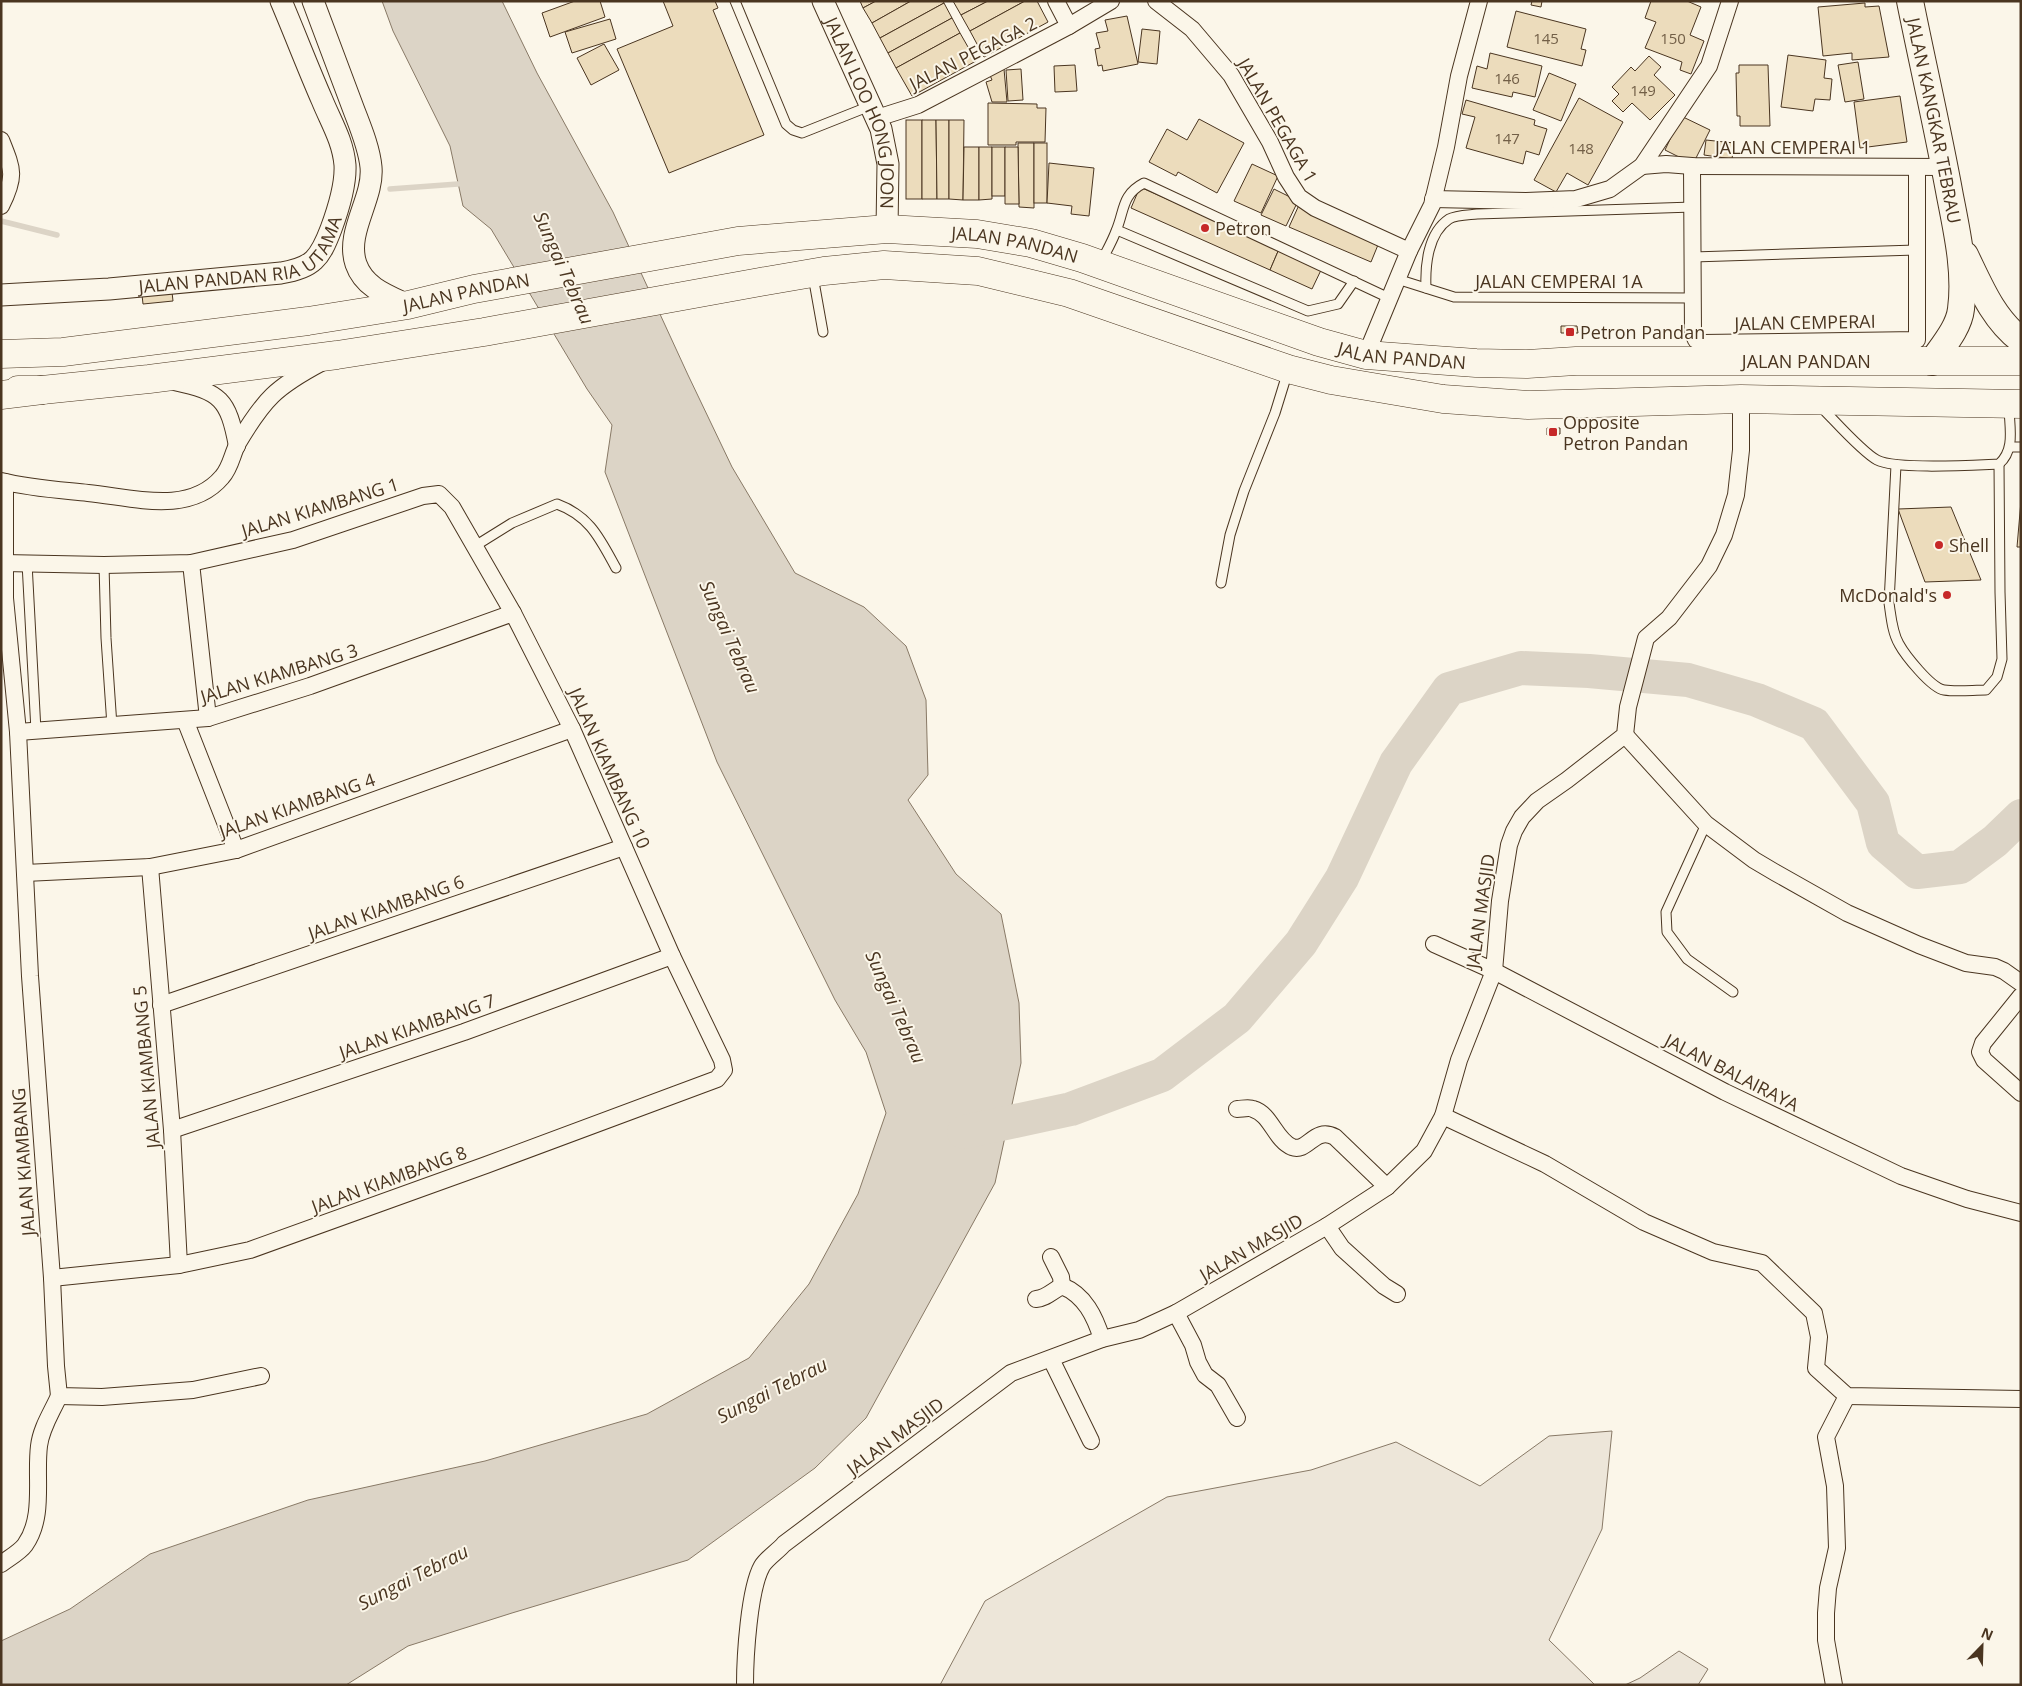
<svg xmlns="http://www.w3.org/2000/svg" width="2022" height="1686" viewBox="0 0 2022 1686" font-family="'Open Sans',sans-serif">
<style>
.green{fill:#ede6d9;stroke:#887966}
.water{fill:#dcd4c6;stroke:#887966}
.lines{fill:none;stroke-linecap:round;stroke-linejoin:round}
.stream{stroke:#dcd4c6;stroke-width:5.5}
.river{stroke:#dcd4c6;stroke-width:34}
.building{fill:#ecdcbc;stroke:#4a3520}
.service-casing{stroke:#4a3520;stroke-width:11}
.minor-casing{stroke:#4a3520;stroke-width:18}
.tertiary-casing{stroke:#4a3520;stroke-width:23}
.primary-casing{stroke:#4a3520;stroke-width:28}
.trunk-casing{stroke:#4a3520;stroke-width:29}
.motorway-casing{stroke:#4a3520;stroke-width:29}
.service{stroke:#fbf6e9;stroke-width:9}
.minor{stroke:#fbf6e9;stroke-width:16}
.tertiary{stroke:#fbf6e9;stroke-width:21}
.primary{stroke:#fbf6e9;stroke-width:26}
.trunk{stroke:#fbf6e9;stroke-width:28}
.motorway{stroke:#fbf6e9;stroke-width:28}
.poi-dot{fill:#c62828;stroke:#fbf6e9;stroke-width:2}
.labels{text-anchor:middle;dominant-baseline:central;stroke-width:4;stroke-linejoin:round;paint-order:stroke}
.number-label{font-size:15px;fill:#725f47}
.street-label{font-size:18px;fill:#4a3520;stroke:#fbf6e9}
.poi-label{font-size:18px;fill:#4a3520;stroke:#fbf6e9;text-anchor:start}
.water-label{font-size:19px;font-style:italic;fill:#4a3520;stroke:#fbf6e9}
</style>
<rect width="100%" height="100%" fill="#fbf6e9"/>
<g class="green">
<path d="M1612 1431 1602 1529 1549 1640 1595 1685H940L985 1601 1167 1497 1311 1470 1396 1442 1480 1486 1549 1436Z"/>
<path d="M1679 1651 1708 1669 1698 1685H1625L1640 1678Z"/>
</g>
<path class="water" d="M382 1H502L537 73 613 212 688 375 732 467 795 573 864 607 906 646 926 700 928 775 908 800 956 874 1001 914 1019 1003 1021 1063 995 1183 866 1418 815 1468 688 1560 512 1613 408 1646 346 1685H1V1641L70 1609 150 1554 308 1500 485 1461 647 1414 749 1358 809 1284 858 1194 886 1113 866 1052 835 1000 717 762 605 472 612 425 587 389 491 229 463 206 450 146 393 31Z"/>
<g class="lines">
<g class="stream">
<path d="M390 189 458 184"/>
<path d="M1 221 57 235"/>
</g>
<path class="river" d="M964 1132 1071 1109 1162 1075 1237 1018 1301 943 1342 878 1396 763 1449 689 1521 668 1589 671 1688 680 1757 700 1814 724 1873 803 1883 843 1917 872 1960 867 1995 841 2021 816"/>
</g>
<g class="building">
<path d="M575 1H600L605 17 550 37 542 13Z"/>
<path d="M663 1H715L718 8 713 10 764 135 669 173 617 49 673 26Z"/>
<path d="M860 1H876L863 8Z"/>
<path d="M876 1H911L872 23 863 8Z"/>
<path d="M911 1H943L944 3 880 38 872 23Z"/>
<path d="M953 1H988L961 15Z"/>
<path d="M988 1H1025L970 31 961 15Z"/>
<path d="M1025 1H1037L1048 22 984 57 970 31Z"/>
<path d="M1532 1H1542L1541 7 1531 5Z"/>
<path d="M1651 1H1687L1701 7 1690 35 1704 41 1691 74 1680 70 1682 62 1645 48 1656 22 1645 18Z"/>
<path d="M944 3 952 18 888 53 880 38Z"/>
<path d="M1865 3V7L1879 6 1889 57 1852 60V53L1823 56 1818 7Z"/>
<path d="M1516 11 1586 29 1581 49 1586 50 1582 66 1507 47Z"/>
<path d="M1127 16 1138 64 1103 71 1102 65 1098 66 1095 49 1100 48 1096 33 1108 31 1105 20Z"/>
<path d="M952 18 960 33 896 68 888 53Z"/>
<path d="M610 19 616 39 572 53 565 32Z"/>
<path d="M1142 29 1160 31 1157 64 1138 62Z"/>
<path d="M960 33 976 61 912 96 896 68Z"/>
<path d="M604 44 619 70 591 85 577 58Z"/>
<path d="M1490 53 1542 66 1535 97 1513 92 1512 97 1472 88 1477 66 1487 69Z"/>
<path d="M1788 55 1826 60 1824 78 1832 79 1830 100 1815 99 1813 111 1781 107Z"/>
<path d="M1649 56 1661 67 1654 75 1675 95 1650 120 1632 103 1623 112 1612 101 1619 94 1612 87 1631 67 1635 71Z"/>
<path d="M1858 62 1864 99 1845 102 1838 65Z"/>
<path d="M1075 65 1077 91 1055 92 1054 66Z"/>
<path d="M1739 65H1768L1770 126H1740V116H1737L1736 73H1739Z"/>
<path d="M1004 69 1007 102H992L986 82 992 80 989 73Z"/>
<path d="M1021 69 1023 100 1008 101 1006 70Z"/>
<path d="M1549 73 1576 84 1561 121 1533 110Z"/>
<path d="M1900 96 1907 142 1860 148 1854 102Z"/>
<path d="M1579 98 1623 122 1588 185 1567 173 1556 192 1534 180Z"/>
<path d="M1466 100 1535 120 1534 125 1547 129 1539 155 1526 151 1523 164 1466 148 1475 117 1462 114Z"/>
<path d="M988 103 1037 104V108H1046L1045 142H1016V145H988Z"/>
<path d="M1681 116 1710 130 1693 164 1665 150Z"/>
<path d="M1199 119 1244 143 1217 193 1178 172 1176 176 1149 162 1167 129 1187 140Z"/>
<rect x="906" y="120" width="16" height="79"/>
<path d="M922 120H936L937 199H922Z"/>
<path d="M936 120H949V199H937Z"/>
<path d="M949 120H964L963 200 949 199Z"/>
<path d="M1706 140 1734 143 1732 159 1704 155Z"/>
<path d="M1018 143H1034V208L1019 207Z"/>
<rect x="1034" y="143" width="13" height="60"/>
<path d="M964 147H979V200H963Z"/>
<path d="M979 147H992V199L979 200Z"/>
<rect x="992" y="147" width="13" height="49"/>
<path d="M1005 147H1018L1019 204H1005Z"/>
<path d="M1049 163 1094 168 1089 216 1071 214 1072 206 1047 203Z"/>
<path d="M1252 164 1278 176 1261 213 1234 201Z"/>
<path d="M1140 187 1279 249 1270 270 1131 208Z"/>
<path d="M1274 189 1298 201 1286 226 1261 215Z"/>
<path d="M1299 205 1380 240 1371 262 1289 227Z"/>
<path d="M1279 249 1322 268 1312 289 1270 270Z"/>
<path d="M172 292 173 301 143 304 142 295Z"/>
<path d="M1561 326H1577L1578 333H1561Z"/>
<path d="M1547 428H1560V434L1547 435Z"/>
<path d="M2021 501V547H2017Z"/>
<path d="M1951 507 1981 580 1925 582 1898 509Z"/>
</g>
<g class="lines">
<g class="service-casing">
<g id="service">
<path d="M735 1 786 124 793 130 802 133 870 106"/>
<path d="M1117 230 1308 311 1338 304 1354 281"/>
<path d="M1693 257 1916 250"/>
<path d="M1101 262C1106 252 1112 242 1116 231 1125 210 1121 195 1144 183L1389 298"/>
<path d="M813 276 823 332"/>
<path d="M1397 279 1454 297 1693 298"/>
<path d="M1426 288C1425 265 1428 233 1449 219 1456 215 1469 215 1477 214L1693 207"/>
<path d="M1821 407C1835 421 1862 452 1877 460 1896 470 1974 465 1999 464 2016 449 2009 426 2009 406"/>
<path d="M2010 447H2021"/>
<path d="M1896 465 1889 603C1891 616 1892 632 1899 644 1905 655 1931 688 1944 690 1957 692 1973 690 1986 690L1997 677 2002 659 2000 592 1999 464"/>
<path d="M475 546 512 523 557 504C590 516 600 539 616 568"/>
<path d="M27 563 36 731"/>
<path d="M104 565 106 638 112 726"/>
<path d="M1221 583 1230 535 1244 491 1275 413 1288 371"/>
<path d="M1706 824 1666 912 1667 932 1687 959 1733 992"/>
</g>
</g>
<g class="minor-casing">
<g id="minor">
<path d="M1056 1 1069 26"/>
<path d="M1156 1 1192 29 1231 75 1270 142 1286 177 1299 197 1315 208 1409 251"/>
<path d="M877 118 918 105 1069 26 1111 1"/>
<path d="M1 140C13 170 16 176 1 206"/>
<path d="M1642 166 1666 164 1692 166 1945 167"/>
<path d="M1692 166 1693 333 1696 340 1703 343 1917 340V168"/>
<path d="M1433 199 1526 201 1576 199 1610 189 1642 166 1709 66 1730 1"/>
<path d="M1366 355 1409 251 1432 205 1446 147 1459 76 1479 1"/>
<path d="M174 382C221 392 228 399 237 446"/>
<path d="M1 481C29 488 60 490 88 493 131 497 189 516 222 477 231 467 232 454 238 443 264 399 276 387 321 363"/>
<path d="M5 482V598L18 732 30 976 52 1278 56 1366 59 1396 102 1397 193 1390 261 1376"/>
<path d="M4 563 104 565 191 563 293 540 423 496 439 494 452 507 513 613 572 729 672 956 722 1060 724 1070 717 1079 486 1165 250 1250 179 1265 52 1278"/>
<path d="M191 563 208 718"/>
<path d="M185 720 236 850"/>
<path d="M18 732 208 718 310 686 513 613"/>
<path d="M1625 735 1706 824 1754 860 1776 873 1847 913 1919 945 1966 963 1995 967 2004 971 2021 983"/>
<path d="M150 867 172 1130 179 1265"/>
<path d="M25 873 150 867 236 850 572 729"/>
<path d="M1434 944 1494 971 1725 1092 1901 1176 1967 1199 2021 1213"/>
<path d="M2021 996 1983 1043 1980 1052 1984 1060 2021 1093"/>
<path d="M161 1005 624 847"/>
<path d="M1237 1109C1242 1109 1249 1107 1253 1109 1271 1114 1275 1140 1292 1147 1308 1153 1314 1126 1335 1137L1387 1187"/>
<path d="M1443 1116 1545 1164 1644 1222 1713 1252 1762 1263 1814 1313 1819 1337 1816 1368 1847 1396 2021 1399"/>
<path d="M172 1130 464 1032 672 956"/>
<path d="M1327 1226 1342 1248 1384 1286 1397 1294"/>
<path d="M1051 1257 1061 1277 1062 1286"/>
<path d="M1036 1299C1047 1298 1052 1291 1062 1286 1085 1295 1095 1317 1102 1339"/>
<path d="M1176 1313 1193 1345 1198 1362 1205 1375 1218 1385 1237 1418"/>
<path d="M1051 1359 1091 1441"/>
<path d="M1 1564C9 1558 20 1552 25 1545 45 1517 35 1478 39 1446 41 1428 52 1412 59 1396"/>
<path d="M745 1685C745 1657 749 1589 762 1566 767 1558 778 1551 784 1544L1011 1373 1102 1339 1139 1330 1176 1313 1327 1226 1387 1187 1424 1151 1443 1116 1459 1060 1494 971 1500 901 1509 845 1514 831 1522 817 1537 801 1567 780 1625 735 1628 707 1646 638 1669 618 1709 566 1724 535 1736 495 1741 450V399"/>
<path d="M1834 1685 1826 1640V1613L1828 1588 1837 1548 1835 1486 1826 1437 1847 1396"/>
</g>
</g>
<g class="tertiary-casing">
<g id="tertiary">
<path d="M313 1C326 36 339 70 352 105 359 124 369 146 371 167 374 199 345 232 356 264 364 287 386 295 408 305"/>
<path id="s1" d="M823 1 881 129 888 164 887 229"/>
<path id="s2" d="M1 295 109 289 281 273C313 268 320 258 331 229 338 210 346 185 345 165 343 141 331 122 322 100 308 68 295 34 281 1"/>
</g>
</g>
<g class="primary-casing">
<g id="primary">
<path id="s3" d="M1910 1C1923 66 1938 130 1950 196 1957 232 1966 272 1961 309 1959 328 1942 347 1932 362"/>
<path d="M1965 255C1980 286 1993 319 2021 340"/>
</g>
</g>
<g class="trunk-casing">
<g id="trunk">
<path id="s4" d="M1 354 63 352 308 321 408 305 474 289 738 241 887 229 977 234 1031 243 1082 258 1319 342 1366 355 1476 363 1527 364 1576 361H2021"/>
<path d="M18 390H42L149 379 337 355 484 332 760 282 824 271 884 265 978 271 1069 293 1288 369 1331 380 1443 399 1528 405 1741 399 2021 404"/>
</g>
</g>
<g class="motorway-casing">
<path id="motorway" d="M1 395 42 390"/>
</g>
<use href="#service" class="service"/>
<use href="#minor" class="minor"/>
<use href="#tertiary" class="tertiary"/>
<use href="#primary" class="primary"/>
<use href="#trunk" class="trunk"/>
<use href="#motorway" class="motorway"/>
</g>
<g class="poi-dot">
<circle cx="1205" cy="228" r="5"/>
<rect x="1565" y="327" width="10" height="10" rx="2.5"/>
<rect x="1548" y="427" width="10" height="10" rx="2.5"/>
<circle cx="1939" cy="545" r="5"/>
<circle cx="1947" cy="595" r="5"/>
</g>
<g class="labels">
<g class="number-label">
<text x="1546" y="38">145</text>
<text x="1673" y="38">150</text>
<text x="1507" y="78">146</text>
<text x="1643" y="90">149</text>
<text x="1507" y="138">147</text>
<text x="1581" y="148">148</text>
</g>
<g class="street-label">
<text transform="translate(973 53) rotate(-27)">JALAN PEGAGA 2</text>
<text stroke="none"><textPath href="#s1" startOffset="120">JALAN LOO HONG JOON</textPath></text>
<text transform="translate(1278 120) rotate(60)">JALAN PEGAGA 1</text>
<text stroke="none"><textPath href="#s3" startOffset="122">JALAN KANGKAR TEBRAU</textPath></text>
<text x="1793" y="147">JALAN CEMPERAI 1</text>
<text stroke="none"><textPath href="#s4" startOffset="1025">JALAN PANDAN</textPath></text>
<text stroke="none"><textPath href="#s2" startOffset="252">JALAN PANDAN RIA UTAMA</textPath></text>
<text x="1559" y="281">JALAN CEMPERAI 1A</text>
<text stroke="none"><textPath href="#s4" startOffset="470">JALAN PANDAN</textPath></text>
<text transform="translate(1805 322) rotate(-1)">JALAN CEMPERAI</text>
<text stroke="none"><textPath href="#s4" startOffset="1430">JALAN PANDAN</textPath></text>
<text stroke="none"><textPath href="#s4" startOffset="1835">JALAN PANDAN</textPath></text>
<text transform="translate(320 507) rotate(-17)">JALAN KIAMBANG 1</text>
<text transform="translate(279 673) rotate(-17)">JALAN KIAMBANG 3</text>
<text transform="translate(610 768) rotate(66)">JALAN KIAMBANG 10</text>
<text transform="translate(297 805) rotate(-19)">JALAN KIAMBANG 4</text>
<text transform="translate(386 907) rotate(-19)">JALAN KIAMBANG 6</text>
<text transform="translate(1480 911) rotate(-82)">JALAN MASJID</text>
<text transform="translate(417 1026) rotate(-19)">JALAN KIAMBANG 7</text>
<text transform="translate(146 1067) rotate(-95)">JALAN KIAMBANG 5</text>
<text transform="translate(1732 1072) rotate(27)">JALAN BALAIRAYA</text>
<text transform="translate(23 1162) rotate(-94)">JALAN KIAMBANG</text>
<text transform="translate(389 1179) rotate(-20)">JALAN KIAMBANG 8</text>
<text transform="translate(1251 1247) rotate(-30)">JALAN MASJID</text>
<text transform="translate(895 1436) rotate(-37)">JALAN MASJID</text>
</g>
<g class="poi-label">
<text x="1215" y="228">Petron</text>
<text x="1580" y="332">Petron Pandan</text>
<text x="1563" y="422">Opposite<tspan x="1563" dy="21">Petron Pandan</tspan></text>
<text x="1949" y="545">Shell</text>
<text x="1937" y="595" text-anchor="end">McDonald's</text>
</g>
<g class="water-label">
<text transform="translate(564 268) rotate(66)">Sungai Tebrau</text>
<text transform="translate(730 637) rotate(66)">Sungai Tebrau</text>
<text transform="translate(896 1007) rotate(66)">Sungai Tebrau</text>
<text transform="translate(772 1390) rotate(-27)">Sungai Tebrau</text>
<text transform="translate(413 1577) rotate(-27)">Sungai Tebrau</text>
</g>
</g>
<rect width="2022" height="1686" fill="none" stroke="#4a3520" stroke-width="5"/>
<g transform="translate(1982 1646) rotate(23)" stroke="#fbf6e9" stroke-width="4" paint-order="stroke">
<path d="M0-4L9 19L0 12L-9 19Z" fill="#4a3520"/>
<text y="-8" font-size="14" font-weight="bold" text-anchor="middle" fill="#4a3520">N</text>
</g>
</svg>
